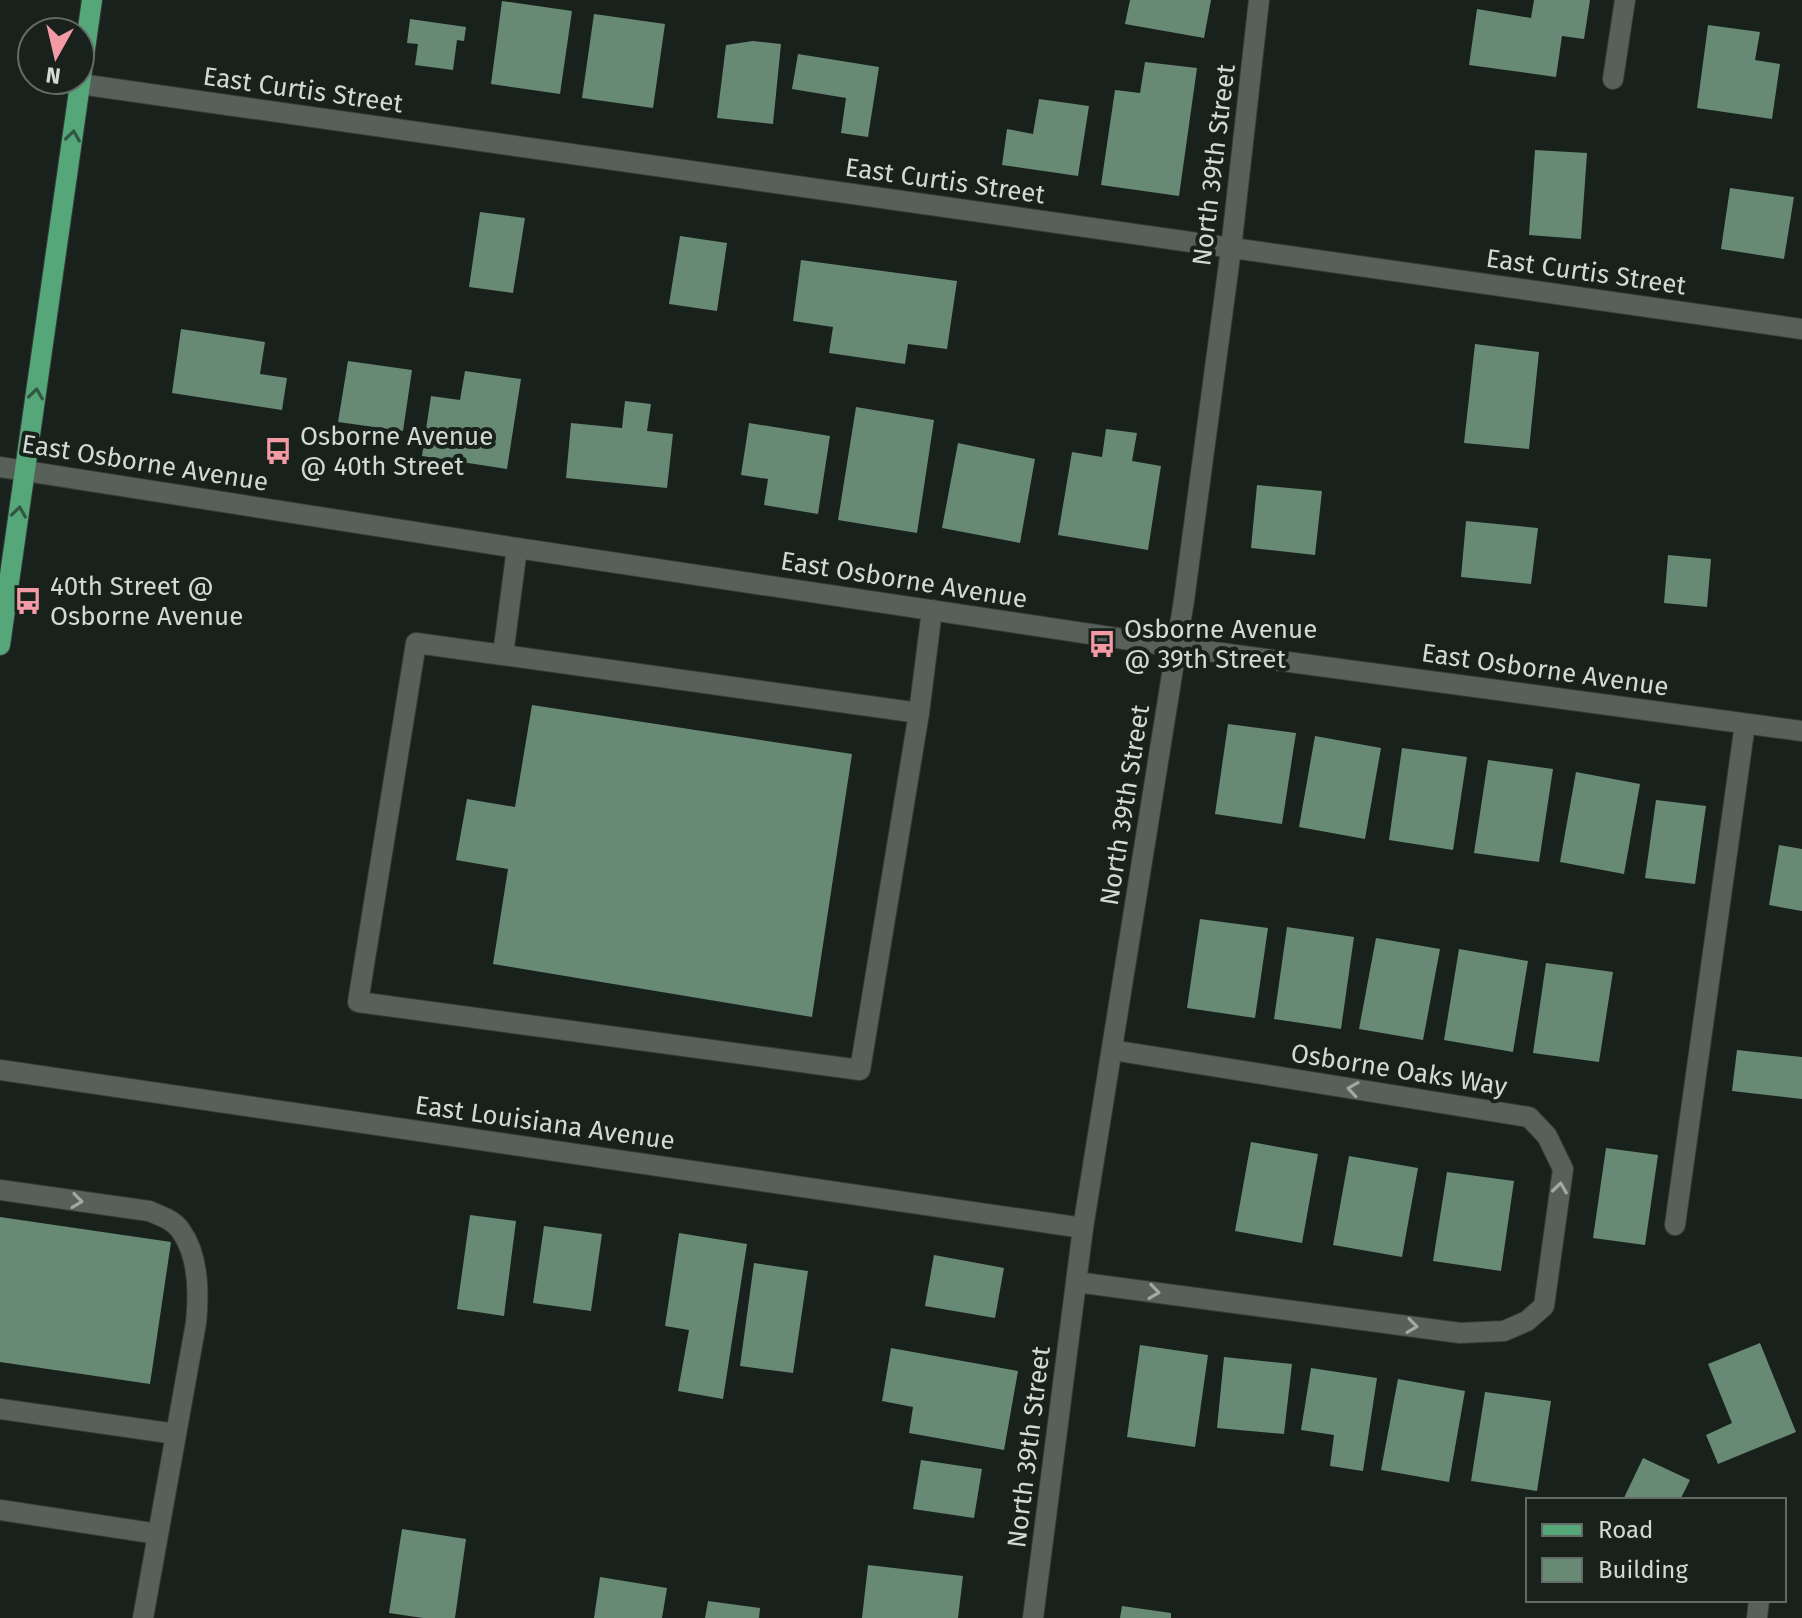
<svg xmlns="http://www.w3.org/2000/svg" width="1802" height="1618" viewBox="0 0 1802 1618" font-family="'Fira Sans',sans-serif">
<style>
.building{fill:#688a74}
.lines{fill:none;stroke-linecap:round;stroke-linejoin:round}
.minor-casing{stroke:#363c38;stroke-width:22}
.major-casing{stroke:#363c38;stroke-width:22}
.minor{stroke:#57615a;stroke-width:20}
.major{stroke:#55a77a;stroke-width:20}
.oneway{stroke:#315742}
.oneway2{stroke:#a1a9a4}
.labels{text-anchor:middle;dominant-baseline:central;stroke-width:8;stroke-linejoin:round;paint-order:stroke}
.street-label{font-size:26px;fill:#d3d9d5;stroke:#19211c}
.poi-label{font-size:26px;fill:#d3d9d5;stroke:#19211c;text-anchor:start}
</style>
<rect width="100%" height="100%" fill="#19211c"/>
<g class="building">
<path d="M1130 0H1211L1204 38 1125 24Z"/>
<path d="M1534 0H1590L1584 39 1562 36 1556 77 1469 65 1477 9 1531 18Z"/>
<path d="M502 1 572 11 560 94 491 84Z"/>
<path d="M594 14 665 24 653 108 582 98Z"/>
<path d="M410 19 466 27 464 41 457 40 453 70 415 65 418 44 407 43Z"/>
<path d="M1708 25 1760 32 1755 60 1780 64 1772 119 1697 108Z"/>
<path d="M753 41 781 44 773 124 717 118 726 45Z"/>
<path d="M798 54 879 67 868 137 841 133 846 98 792 89Z"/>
<path d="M1145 62 1197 68 1179 196 1101 185 1115 90 1140 93Z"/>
<path d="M1039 99 1089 106 1078 176 1002 165 1007 129 1033 134Z"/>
<path d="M1535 150 1587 153 1581 239 1529 235Z"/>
<path d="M1730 188 1794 197 1784 259 1721 249Z"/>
<path d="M480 212 525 218 513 293 469 287Z"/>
<path d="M680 236 727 243 717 311 669 304Z"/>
<path d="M801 260 957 281 947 349 908 344 905 364 829 353 833 327 793 321Z"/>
<path d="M181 329 265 342 260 374 287 378 282 410 172 393Z"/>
<path d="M1475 344 1539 352 1529 449 1464 443Z"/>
<path d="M348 361 412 370 403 431 338 422Z"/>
<path d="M465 371 521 379 507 469 422 456 431 396 460 400Z"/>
<path d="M625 401 651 404 647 431 673 434 667 488 566 478 571 423 622 428Z"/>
<path d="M856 407 934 420 917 533 838 520Z"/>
<path d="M749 423 830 436 818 514 764 505 768 479 741 475Z"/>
<path d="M1106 429 1137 433 1132 461 1161 466 1148 550 1058 535 1072 452 1102 457Z"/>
<path d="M958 443 1035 459 1020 543 942 528Z"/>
<path d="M1257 485 1322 491 1315 555 1251 548Z"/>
<path d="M1466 521 1538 528 1531 584 1461 577Z"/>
<path d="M1668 555 1711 559 1707 607 1664 603Z"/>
<path d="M532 705 852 754 812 1017 493 964 508 869 456 860 467 799 515 807Z"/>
<path d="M1228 724 1296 733 1282 824 1215 814Z"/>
<path d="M1315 736 1381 748 1365 839 1299 827Z"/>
<path d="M1402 748 1467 757 1453 850 1389 840Z"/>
<path d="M1488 760 1553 769 1539 862 1474 853Z"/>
<path d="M1576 772 1640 784 1624 874 1560 862Z"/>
<path d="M1656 800 1706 806 1695 884 1645 878Z"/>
<path d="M1779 845 1802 849V911L1769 905Z"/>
<path d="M1200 919 1268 928 1255 1018 1187 1008Z"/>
<path d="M1287 927 1354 937 1341 1029 1274 1019Z"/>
<path d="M1376 938 1440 949 1423 1040 1359 1029Z"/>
<path d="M1459 949 1528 961 1513 1052 1444 1040Z"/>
<path d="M1546 963 1613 972 1599 1062 1533 1053Z"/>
<path d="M1737 1050 1802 1057V1099L1732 1091Z"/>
<path d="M1251 1142 1318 1154 1302 1243 1235 1231Z"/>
<path d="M1606 1148 1658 1155 1645 1245 1593 1238Z"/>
<path d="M1349 1156 1418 1168 1402 1257 1333 1245Z"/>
<path d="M1447 1172 1514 1181 1501 1271 1433 1261Z"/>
<path d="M470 1215 516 1221 504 1316 457 1309Z"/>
<path d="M0 1217 171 1242 150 1384 0 1362Z"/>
<path d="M544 1226 602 1234 591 1311 533 1303Z"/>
<path d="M679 1233 747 1244 723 1399 678 1391 689 1330 665 1326Z"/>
<path d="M934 1255 1004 1268 995 1318 925 1306Z"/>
<path d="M754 1263 808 1271 793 1373 740 1366Z"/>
<path d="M1760 1343 1796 1432 1718 1464 1706 1435 1732 1423 1708 1364Z"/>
<path d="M1140 1345 1208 1355 1195 1447 1127 1437Z"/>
<path d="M891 1348 1018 1371 1004 1450 909 1433 913 1407 882 1401Z"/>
<path d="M1224 1357 1292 1364 1284 1434 1217 1428Z"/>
<path d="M1311 1368 1377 1378 1363 1471 1330 1466 1334 1435 1301 1430Z"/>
<path d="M1398 1379 1465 1391 1449 1482 1381 1470Z"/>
<path d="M1485 1392 1551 1401 1537 1491 1471 1481Z"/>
<path d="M1643 1458 1690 1480 1680 1500H1623Z"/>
<path d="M921 1460 982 1469 974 1518 913 1509Z"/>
<path d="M402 1529 466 1539 455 1618H423L389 1613Z"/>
<path d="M868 1565 963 1576 958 1618H862Z"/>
<path d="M600 1577 667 1588 662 1618H594Z"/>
<path d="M708 1601 760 1608 759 1618H705Z"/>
<path d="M1122 1606 1171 1613V1618H1120Z"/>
</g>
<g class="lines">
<g class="minor-casing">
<g id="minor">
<path d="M1613 79 1625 0"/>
<path d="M80 84 1802 329"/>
<path d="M0 467 517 548 1177 647 1802 731"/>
<path d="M517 548 503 655 919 713 932 610"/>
<path d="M503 655 416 643 358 1002 860 1070 919 713"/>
<path d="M0 1070 1083 1228"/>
<path d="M0 1190 149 1211C161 1216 174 1220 181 1231 199 1256 199 1294 196 1323L143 1618"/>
<path d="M1675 1225 1745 724"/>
<path d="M1076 1282 1460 1333 1504 1331 1527 1321 1544 1306 1563 1169 1547 1136 1529 1117 1112 1050"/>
<path d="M0 1409 176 1434"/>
<path d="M0 1510 158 1534"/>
<path d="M1033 1618 1083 1228 1184 600 1231 249 1259 0"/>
<path d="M1757 1618 1759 1600"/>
</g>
</g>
<g class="major-casing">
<path id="major" d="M0 645 92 0"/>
</g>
<use href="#minor" class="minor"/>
<use href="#major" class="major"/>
</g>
<defs><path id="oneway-chevron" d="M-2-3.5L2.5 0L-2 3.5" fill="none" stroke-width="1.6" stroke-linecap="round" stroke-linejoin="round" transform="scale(2)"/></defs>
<g class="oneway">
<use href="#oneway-chevron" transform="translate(73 136) rotate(-82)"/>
<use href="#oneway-chevron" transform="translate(36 394) rotate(-82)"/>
<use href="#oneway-chevron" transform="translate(19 512) rotate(-82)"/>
</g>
<g class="oneway2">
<use href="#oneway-chevron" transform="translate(1353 1089) rotate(-171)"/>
<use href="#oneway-chevron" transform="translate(1560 1188) rotate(-82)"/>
<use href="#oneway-chevron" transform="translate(77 1201) rotate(8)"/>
<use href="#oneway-chevron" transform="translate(1154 1292) rotate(8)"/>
<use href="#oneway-chevron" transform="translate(1412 1326) rotate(8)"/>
</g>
<defs>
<g id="bus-bare" transform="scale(2.16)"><path d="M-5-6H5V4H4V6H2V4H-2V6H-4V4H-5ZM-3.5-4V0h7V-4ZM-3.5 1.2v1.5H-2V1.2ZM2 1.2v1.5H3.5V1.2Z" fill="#f49aa5" stroke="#19211c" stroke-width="2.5" paint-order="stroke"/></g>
</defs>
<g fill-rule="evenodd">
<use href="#bus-bare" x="278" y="451"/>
<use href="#bus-bare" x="28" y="601"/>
<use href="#bus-bare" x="1102" y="644"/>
</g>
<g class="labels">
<g class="street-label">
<text transform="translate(303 90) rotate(8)">East Curtis Street</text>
<text transform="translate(1214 165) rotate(-83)">North 39th Street</text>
<text transform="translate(945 181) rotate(8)">East Curtis Street</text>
<text transform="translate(1586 272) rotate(8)">East Curtis Street</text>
<text transform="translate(145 463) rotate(9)">East Osborne Avenue</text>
<text transform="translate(904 580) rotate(9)">East Osborne Avenue</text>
<text transform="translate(1545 670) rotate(8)">East Osborne Avenue</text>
<text transform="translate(1125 805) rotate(-81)">North 39th Street</text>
<text transform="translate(1399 1070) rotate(9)">Osborne Oaks Way</text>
<text transform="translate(545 1123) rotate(8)">East Louisiana Avenue</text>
<text transform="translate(1029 1447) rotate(-83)">North 39th Street</text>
</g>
<g class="poi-label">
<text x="300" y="436">Osborne Avenue<tspan x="300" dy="30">@ 40th Street</tspan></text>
<text x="50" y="586">40th Street @<tspan x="50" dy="30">Osborne Avenue</tspan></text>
<text x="1124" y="629">Osborne Avenue<tspan x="1124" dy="30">@ 39th Street</tspan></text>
</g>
</g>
<rect x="1526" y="1498" width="260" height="104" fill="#19211c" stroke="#636b66" stroke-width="2"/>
<rect x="1542" y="1524" width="40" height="12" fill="#55a77a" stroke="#636b66" stroke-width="2"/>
<text x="1598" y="1538" font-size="24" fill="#d3d9d5">Road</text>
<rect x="1542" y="1558" width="40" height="24" fill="#688a74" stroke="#636b66" stroke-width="2"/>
<text x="1598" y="1578" font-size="24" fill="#d3d9d5">Building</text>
<g transform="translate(56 56) rotate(188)"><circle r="38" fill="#19211c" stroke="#636b66" stroke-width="2"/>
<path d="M0-6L14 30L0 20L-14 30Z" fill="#f49aa5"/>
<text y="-12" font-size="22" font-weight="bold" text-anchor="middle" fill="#d3d9d5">N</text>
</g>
</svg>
